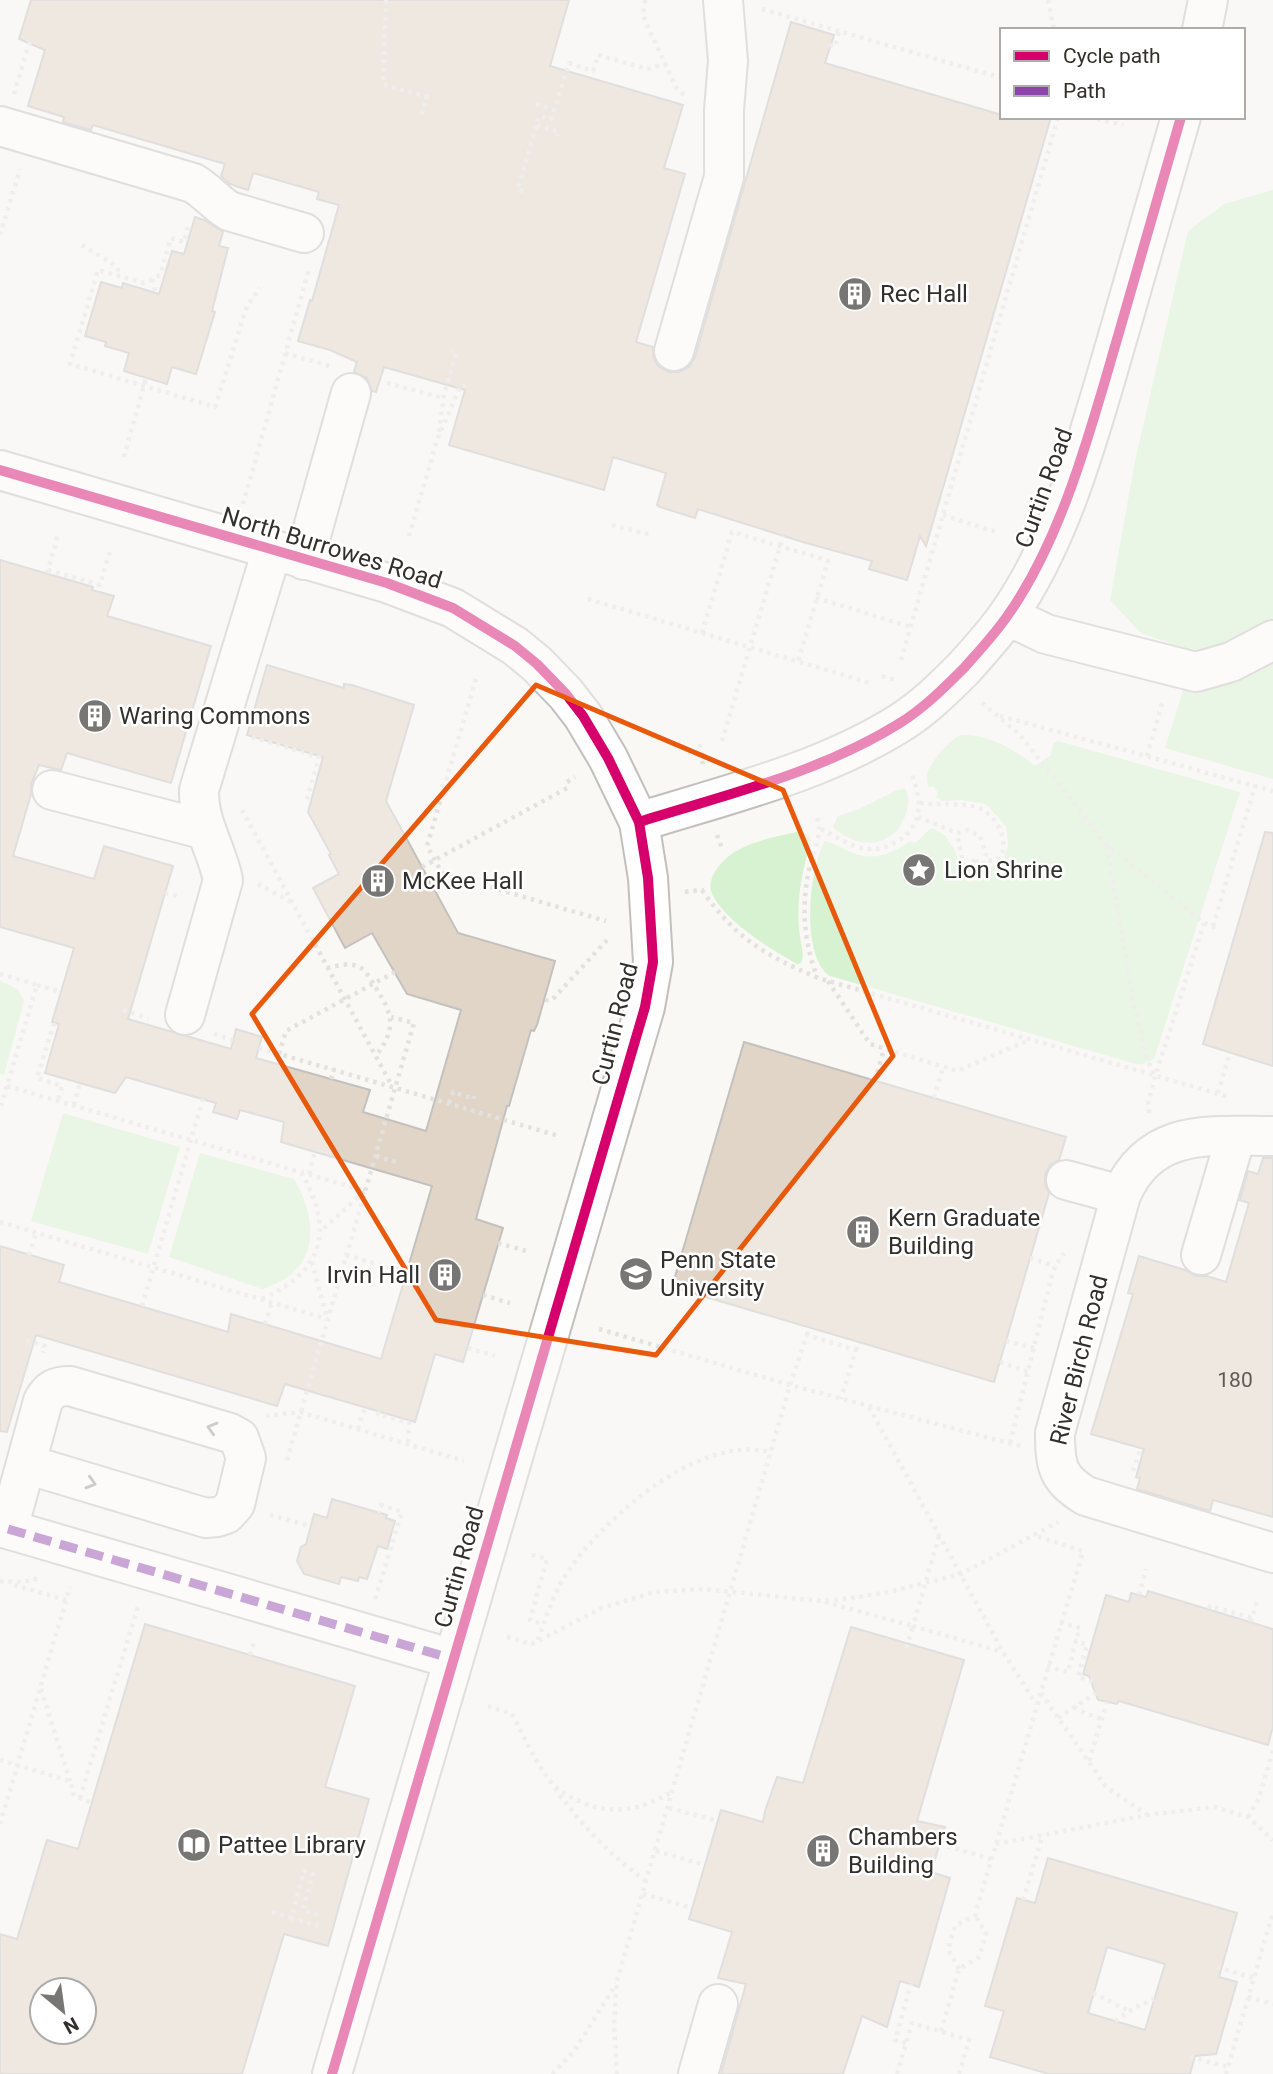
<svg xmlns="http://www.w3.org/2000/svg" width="1273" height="2074" viewBox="0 0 1273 2074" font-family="Roboto,sans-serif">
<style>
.green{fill:#d6f2d1}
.building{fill:#e1d5c7;stroke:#c3c1bf;stroke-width:2;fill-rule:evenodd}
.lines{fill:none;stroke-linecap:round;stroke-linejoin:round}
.minor-casing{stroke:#c2c0be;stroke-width:42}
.path{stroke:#e3e2e1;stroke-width:4.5;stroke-dasharray:3.5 5;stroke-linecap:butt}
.minor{stroke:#fefefe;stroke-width:38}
.quiet{stroke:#8e44ad;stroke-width:9;stroke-dasharray:18 9;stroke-linecap:butt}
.cycleway-casing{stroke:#fff;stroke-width:15}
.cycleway{stroke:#d6006c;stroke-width:10}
.oneway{stroke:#989796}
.marked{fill:none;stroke:#e8590c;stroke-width:5;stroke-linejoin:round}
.labels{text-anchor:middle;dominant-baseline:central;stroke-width:5;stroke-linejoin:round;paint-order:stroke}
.number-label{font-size:21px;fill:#5e5954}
.poi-label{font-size:24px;fill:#32302e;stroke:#fff;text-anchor:start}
.street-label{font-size:24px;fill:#32302e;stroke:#fff}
</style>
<rect width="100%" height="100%" fill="#faf8f5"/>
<g class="green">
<path d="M1273 190V779L1165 748 1195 652 1141 633 1110 600 1135 461 1188 231 1224 204Z"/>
<path d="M960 735C989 734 1012 748 1035 766L1051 755 1053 744 1058 741 1240 792 1154 1059 1140 1065 830 976C800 957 809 867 825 841 834 843 842 848 851 852 873 862 892 854 910 841L914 843C922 840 924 832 932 828L946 836C948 843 953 845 955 851 962 867 951 867 969 882L982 879 989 868 1003 861 1008 846 1006 826 986 804 961 800 943 801 936 797 938 793 934 786 928 787C928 786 926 777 927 776 928 763 950 741 960 735Z"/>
<path d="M905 789C909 796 909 802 907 810 897 848 859 852 833 827L838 816 859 809 897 790Z"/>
<path d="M797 832 808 834 811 840C802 873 795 902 800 937 801 946 805 955 801 963L797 964C770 949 729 924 713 896 703 878 725 856 740 849 757 840 778 836 797 832Z"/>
<path d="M0 981 18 989 24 1001 4 1075 0 1073Z"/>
<path d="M63 1113 180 1147 148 1254 31 1221Z"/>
<path d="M200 1153 294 1179C320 1223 319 1272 262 1289L169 1257Z"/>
</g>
<g class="building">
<path d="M31 0H569L550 66 683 105 664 168 685 174 636 342 653 347V357L658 366 669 372H679L689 367 695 357 791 22 834 35 825 63 1002 115V117H1051L926 546 920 536 907 580 869 569 872 561 806 543 698 509 695 518 660 507 657 505 666 473 613 457 604 490 449 445 465 390 384 367 376 392 372 391 367 378 354 372 357 362 330 350 298 341 310 300 312 301 339 205 317 199 319 192 253 173 248 190 230 184 221 176 225 164 93 125 91 130 63 122 64 117 28 106 45 50 19 39Z"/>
<path d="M195 217 204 220 223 232 219 246 228 248 212 311 215 312 196 374 172 367 167 384 124 371 129 353 105 346 106 342 85 336 101 282 122 288 123 283 159 294 172 251 184 254Z"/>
<path d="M0 560 93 587 92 590 114 596 107 616 211 646 171 783 67 753 61 770 39 765 31 784V794L13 856 94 879 104 846 173 866 128 1019 231 1049 236 1029 262 1037 256 1058 370 1090 363 1112 426 1131 461 1010 407 994 372 933 345 948 313 888 339 874 329 855 331 854 308 812 323 757 247 735 267 665 344 688V684L352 685 414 705 386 801 458 933 555 961 537 1025 534 1031 531 1030 509 1106H507L476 1219 503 1228 463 1362 435 1354 415 1422 285 1384 277 1406 36 1335 7 1432 0 1431V1246L64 1265 59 1282 228 1332 231 1314 381 1359 432 1186 281 1142 284 1122 240 1110 237 1119 213 1112 216 1103 126 1077 115 1093 45 1073 59 1024 52 1022 74 948 0 927Z"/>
<path d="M1265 832 1273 833V1066L1203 1044Z"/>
<path d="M744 1042 1066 1137 1059 1160 1050 1165 1045 1174V1185L1049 1193 994 1382 672 1287Z"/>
<path d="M1263 1158H1273V1517L1213 1500 1210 1511 1137 1489 1140 1478 1136 1477 1144 1449 1091 1434 1133 1294 1128 1293 1139 1256 1185 1270 1196 1276H1207L1226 1282 1249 1203 1240 1200 1248 1171 1258 1174Z"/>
<path d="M332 1499 387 1515 386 1518 395 1521 387 1549 378 1546 367 1579 359 1577 358 1581 341 1577 339 1584 304 1574 297 1561 301 1547 306 1544 314 1514 327 1518Z"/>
<path d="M1148 1591 1273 1629V1726L1268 1745 1119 1701 1117 1704 1098 1700 1089 1676 1083 1674 1106 1595 1129 1602 1131 1593 1146 1597Z"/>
<path d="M145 1624 355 1686 325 1787 369 1799 328 1946 284 1934 242 2074H0V1934L17 1939 47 1840 78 1849ZM42 1990H84V2032H42Z"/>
<path d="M851 1627 964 1660 917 1821 945 1827 931 1872 950 1878 919 1987 900 1981 887 2027 862 2016 843 2074H721L746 1984 718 1978 732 1932 689 1919 721 1810 763 1822 765 1811 777 1777 803 1783Z"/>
<path d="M1048 1858 1237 1913 1219 1977 1237 1982 1216 2054 1195 2056 1190 2074H1049L990 2057 1004 2011 985 2006 1017 1898 1035 1903ZM1107 1947 1165 1964 1145 2030 1088 2013Z"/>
</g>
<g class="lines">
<g class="minor-casing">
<g id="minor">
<path d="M1202 30 1208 0"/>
<path d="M0 126 193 183C207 191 216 203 229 211L304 233"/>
<path d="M674 351 724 177V110L728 61 723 0"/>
<path d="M0 470 387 583 453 608 515 646 537 664 566 694 583 716 608 758 639 822 648 878 653 962 645 1007 332 2074"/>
<path d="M304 560 351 393"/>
<path d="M1008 616 1046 634 1196 672 1231 662 1273 640"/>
<path d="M52 790 206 830"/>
<path d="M639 822C728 794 820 773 900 723 924 708 944 688 964 668 979 651 995 634 1008 615 1063 537 1091 428 1118 336 1139 263 1160 190 1181 117"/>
<path d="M185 1015 223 880C217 849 198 823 199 790L272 550"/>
<path d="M1273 1136C1210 1136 1151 1127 1121 1195L1055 1433C1055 1465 1057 1479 1086 1496L1273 1553"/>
<path d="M1066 1180 1121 1195"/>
<path d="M1201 1255 1236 1136"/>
<path d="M0 1527 453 1659"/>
<path d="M8 1529 43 1401C50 1389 56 1386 70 1386L230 1433 239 1438 246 1458 235 1504 226 1514 217 1517 206 1518 26 1464"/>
<path d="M698 2074 718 2004"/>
</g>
</g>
<g class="path">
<path d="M386 0 383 84 427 97 422 114"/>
<path d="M645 0 643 15 647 25 677 89 688 98"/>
<path d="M1048 0 1054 30"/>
<path d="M762 9 1002 78"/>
<path d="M830 45 835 47 839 31"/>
<path d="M14 94 30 41"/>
<path d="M536 104 554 110"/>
<path d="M1089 117 1123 125"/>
<path d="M537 125 559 132 557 136"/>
<path d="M523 191 518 190 539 116 551 119 569 63 593 71 598 55 647 69 665 64"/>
<path d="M188 227 184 242 171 238 160 275 144 283 98 270 70 364 215 407 247 306 260 288"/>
<path d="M0 235 20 169"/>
<path d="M82 245C90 251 113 262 118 269L116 275"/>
<path d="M152 279 156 294"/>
<path d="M285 353 329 366"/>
<path d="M387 383 443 398"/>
<path d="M439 432 444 394 456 353 451 351"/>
<path d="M124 457 146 378"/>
<path d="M243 504 309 269"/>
<path d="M943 515 999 533"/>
<path d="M612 525 651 535"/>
<path d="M409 536 437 440 461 385 466 386"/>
<path d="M48 570 100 585 110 551"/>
<path d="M47 573 58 535"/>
<path d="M816 598 911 627"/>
<path d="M588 599 870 683"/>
<path d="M702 633 732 532 820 558 828 561 798 662"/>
<path d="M901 660 1058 117"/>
<path d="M882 676 895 680"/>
<path d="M476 679 427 846 442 873 606 921"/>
<path d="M982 703 1020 735 1107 845 1204 923 1217 928"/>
<path d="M1000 716 1273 791"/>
<path d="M252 737 319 757 306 803"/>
<path d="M722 741 783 536"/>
<path d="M700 744 703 766"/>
<path d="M1147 756 1163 700"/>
<path d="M567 782 575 777"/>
<path d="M920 803C940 806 963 801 981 809 1005 820 1015 866 985 860"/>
<path d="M242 810 392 1086"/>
<path d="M918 817 957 833 968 830 980 836 986 854 981 870 975 857 970 874 964 868 957 833"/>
<path d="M817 818C823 835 813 852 809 870 801 907 804 942 817 977"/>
<path d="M821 829C835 836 851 847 867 849 879 850 888 847 898 841 924 825 922 799 911 773"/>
<path d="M717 835 723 851"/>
<path d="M1107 846 1134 1006 1147 1059 1155 1076"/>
<path d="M422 867 569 787"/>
<path d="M258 884 291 902"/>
<path d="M685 892 702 890C736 939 765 955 818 978L1229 1097"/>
<path d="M165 893 181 897"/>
<path d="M1213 926 1255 786"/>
<path d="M327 968C337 966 349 962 359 967 367 970 371 981 376 988 393 1015 397 1029 375 1057"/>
<path d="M0 974 37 985 0 1109"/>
<path d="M828 981 870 1044 957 1071 1027 1041"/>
<path d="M37 985 61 992"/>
<path d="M545 1000H552L607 940"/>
<path d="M123 1010 148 1018"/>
<path d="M54 1023 37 1078 62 1086 58 1101"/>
<path d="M214 1034 233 1040"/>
<path d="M259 1048 559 1136"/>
<path d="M279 1054 286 1031 395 972"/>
<path d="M331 1079 334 1069"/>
<path d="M875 1081 884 1049"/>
<path d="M7 1086 365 1191 321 1231"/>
<path d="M1218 1093 1230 1052"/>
<path d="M934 1098 943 1067"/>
<path d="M449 1103 453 1092 474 1099V1096"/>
<path d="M74 1105 80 1083"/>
<path d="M1149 1113 1148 1104 1155 1077 1204 923"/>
<path d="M376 1156 399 1163"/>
<path d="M309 1174 315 1152"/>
<path d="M0 1222 327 1319"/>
<path d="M498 1243 526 1251"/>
<path d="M29 1255 36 1233"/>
<path d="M346 1255 401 1271"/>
<path d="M1030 1258 1055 1266"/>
<path d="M312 1262 327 1318"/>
<path d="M483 1295 510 1303"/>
<path d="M262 1299C323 1272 335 1230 301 1172"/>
<path d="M142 1306 203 1099"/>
<path d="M265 1324 272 1303"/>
<path d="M599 1329 790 1385 1020 1446"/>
<path d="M807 1335 810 1327"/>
<path d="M26 1340 45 1346 43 1353"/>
<path d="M1006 1341 1034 1348"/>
<path d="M468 1348 495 1356"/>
<path d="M856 1350 859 1342"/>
<path d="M1000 1362 1028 1372"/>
<path d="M869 1407 1003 1652 1036 1704"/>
<path d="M379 1411 378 1414 409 1423 408 1444"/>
<path d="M266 1416 300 1412 464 1461"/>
<path d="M358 1429 365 1407"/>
<path d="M1010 1443 1051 1279 1055 1266 1064 1253"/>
<path d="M287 1460 414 1023 391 1017"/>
<path d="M1133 1471 1141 1448"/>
<path d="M270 1515 310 1526"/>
<path d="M939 1536 913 1626 1003 1652"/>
<path d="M532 1555 547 1559 530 1620 543 1624"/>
<path d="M0 1581 23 1582 40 1578"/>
<path d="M14 1585 66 1600"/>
<path d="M1139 1595 1146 1569"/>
<path d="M375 1599 402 1512 381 1505 379 1513"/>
<path d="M825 1602 913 1626 906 1648"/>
<path d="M1209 1609 1210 1606 1252 1618"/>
<path d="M1251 1622 1257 1602"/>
<path d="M1060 1623 1080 1628 1076 1641"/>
<path d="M507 1637 532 1644 602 1608 654 1592 703 1589 821 1601 852 1598 889 1592 961 1574 1058 1522"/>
<path d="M538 1640C547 1614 555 1589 571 1567 608 1515 704 1431 772 1453"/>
<path d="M250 1655 255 1639"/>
<path d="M1047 1666 1068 1672 1076 1641 1087 1645 1078 1677 1095 1682"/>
<path d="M41 1689 70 1781"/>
<path d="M1041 1693 1106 1787 1146 1814"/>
<path d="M488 1706 512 1714C524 1736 534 1760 549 1780 556 1788 566 1795 575 1799 609 1817 641 1810 672 1792"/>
<path d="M1074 1707 1086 1714 1102 1719"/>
<path d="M1058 1718 1096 1693"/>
<path d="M0 1760 70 1781 74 1796 92 1803"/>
<path d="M1089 1761 1107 1702"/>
<path d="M555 1788C581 1825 611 1856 647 1882"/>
<path d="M80 1798 138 1606"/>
<path d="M669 1808 718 1821"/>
<path d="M1248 1817 1259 1798 1273 1750"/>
<path d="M0 1824 70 1587"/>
<path d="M939 1844 991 1859"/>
<path d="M996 1844 1147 1815 1215 1807 1248 1817 1273 1840"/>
<path d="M656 1851 705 1865"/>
<path d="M643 1894 692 1908"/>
<path d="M1023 1900 1043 1834"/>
<path d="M272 1912 291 1918 304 1871 313 1874 303 1910 321 1916"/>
<path d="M291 1918 318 1926"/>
<path d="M1217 1967 1254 1978"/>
<path d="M959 1969 948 1949 955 1926 975 1915 1083 1551 1033 1535"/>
<path d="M1093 1993 1129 2011"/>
<path d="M1248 1997 1273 2004"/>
<path d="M1115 2021 1134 2008 1154 1999"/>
<path d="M941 2031 959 1969 979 1957 986 1934 975 1915"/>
<path d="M906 2043 895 2040 911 1984"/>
<path d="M1190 2057 1228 2067"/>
<path d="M552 2074 574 2051 616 1984"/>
<path d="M617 2074 614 2025 617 1981 790 1385 807 1335 856 1350 841 1399"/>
<path d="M897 2074 912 2023 969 2040 959 2074"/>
<path d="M1226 2074 1273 1912"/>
</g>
<use href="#minor" class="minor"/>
<path class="quiet" d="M8 1529 453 1659"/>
<g class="cycleway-casing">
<g id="cycleway">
<path d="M0 470 387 583 453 608 515 646 537 664 566 694 583 716 608 758 639 822 648 878 653 962 645 1007 332 2074"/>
<path d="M639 822C728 794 820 773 900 723 924 708 944 688 964 668 979 651 995 634 1008 615 1063 537 1091 428 1118 336 1139 263 1160 190 1181 117"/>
</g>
</g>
<use href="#cycleway" class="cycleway"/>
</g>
<defs><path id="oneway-chevron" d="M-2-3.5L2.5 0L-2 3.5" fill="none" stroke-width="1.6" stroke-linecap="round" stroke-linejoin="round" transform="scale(1.75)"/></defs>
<g class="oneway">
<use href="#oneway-chevron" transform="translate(212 1428) rotate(-164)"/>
<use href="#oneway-chevron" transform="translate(91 1483) rotate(17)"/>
</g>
<path d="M0 0H1273V2074H0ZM536 685 783 790 893 1056 656 1355 436 1320 252 1014Z" fill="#faf8f5" fill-opacity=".55" fill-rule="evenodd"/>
<path class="marked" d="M536 685 783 790 893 1056 656 1355 436 1320 252 1014Z"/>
<defs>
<g id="building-disc" transform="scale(1.75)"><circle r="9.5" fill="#787674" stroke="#fff"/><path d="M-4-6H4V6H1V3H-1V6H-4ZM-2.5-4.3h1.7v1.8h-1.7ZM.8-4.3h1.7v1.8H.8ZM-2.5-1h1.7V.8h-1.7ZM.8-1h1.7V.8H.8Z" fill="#fff"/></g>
<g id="sight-disc" transform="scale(1.75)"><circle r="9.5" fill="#787674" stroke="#fff"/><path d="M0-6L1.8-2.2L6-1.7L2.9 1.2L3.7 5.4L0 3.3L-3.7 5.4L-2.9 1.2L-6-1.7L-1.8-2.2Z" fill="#fff"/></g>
<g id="university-disc" transform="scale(1.75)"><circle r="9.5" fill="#787674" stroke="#fff"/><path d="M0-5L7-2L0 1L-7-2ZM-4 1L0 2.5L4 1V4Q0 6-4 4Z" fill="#fff"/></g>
<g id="library-disc" transform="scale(1.75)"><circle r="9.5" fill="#787674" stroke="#fff"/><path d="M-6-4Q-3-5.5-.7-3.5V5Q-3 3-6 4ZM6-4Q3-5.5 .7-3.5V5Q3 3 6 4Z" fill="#fff"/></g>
</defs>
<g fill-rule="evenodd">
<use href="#building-disc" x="855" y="294"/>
<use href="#building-disc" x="95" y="716"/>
<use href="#sight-disc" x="919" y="870"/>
<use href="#building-disc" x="378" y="881"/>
<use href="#building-disc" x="863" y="1232"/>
<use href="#university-disc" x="636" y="1274"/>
<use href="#building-disc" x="445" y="1275"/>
<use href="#library-disc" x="194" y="1845"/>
<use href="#building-disc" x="823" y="1851"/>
</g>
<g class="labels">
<g class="number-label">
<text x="1235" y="1380">180</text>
</g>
<g class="poi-label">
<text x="880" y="294">Rec Hall</text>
<text x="119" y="716">Waring Commons</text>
<text x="944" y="870">Lion Shrine</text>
<text x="402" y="881">McKee Hall</text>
<text x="888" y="1218">Kern Graduate<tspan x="888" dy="28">Building</tspan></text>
<text x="660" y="1260">Penn State<tspan x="660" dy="28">University</tspan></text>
<text x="420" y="1275" text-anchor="end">Irvin Hall</text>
<text x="848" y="1837">Chambers<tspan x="848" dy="28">Building</tspan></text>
<text x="218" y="1845">Pattee Library</text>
</g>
<g class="street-label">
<text transform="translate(1044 488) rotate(-70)">Curtin Road</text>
<text transform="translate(332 548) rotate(17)">North Burrowes Road</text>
<text transform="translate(615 1024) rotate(-76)">Curtin Road</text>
<text transform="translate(1079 1360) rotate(-76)">River Birch Road</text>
<text transform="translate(459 1567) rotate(-74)">Curtin Road</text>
</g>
</g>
<rect x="1000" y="28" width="245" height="91" fill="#ffffff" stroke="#adacab" stroke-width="2"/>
<rect x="1014" y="51" width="35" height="10" fill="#d6006c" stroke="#adacab" stroke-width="2"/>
<text x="1063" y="63" font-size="21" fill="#32302e">Cycle path</text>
<rect x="1014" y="86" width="35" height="10" fill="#8e44ad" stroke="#adacab" stroke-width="2"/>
<text x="1063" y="98" font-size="21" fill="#32302e">Path</text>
<g transform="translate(63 2011) rotate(151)"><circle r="33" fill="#ffffff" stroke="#adacab" stroke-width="2"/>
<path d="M0-5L12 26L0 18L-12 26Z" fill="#787674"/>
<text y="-10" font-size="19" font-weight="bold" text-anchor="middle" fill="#32302e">N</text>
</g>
</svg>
